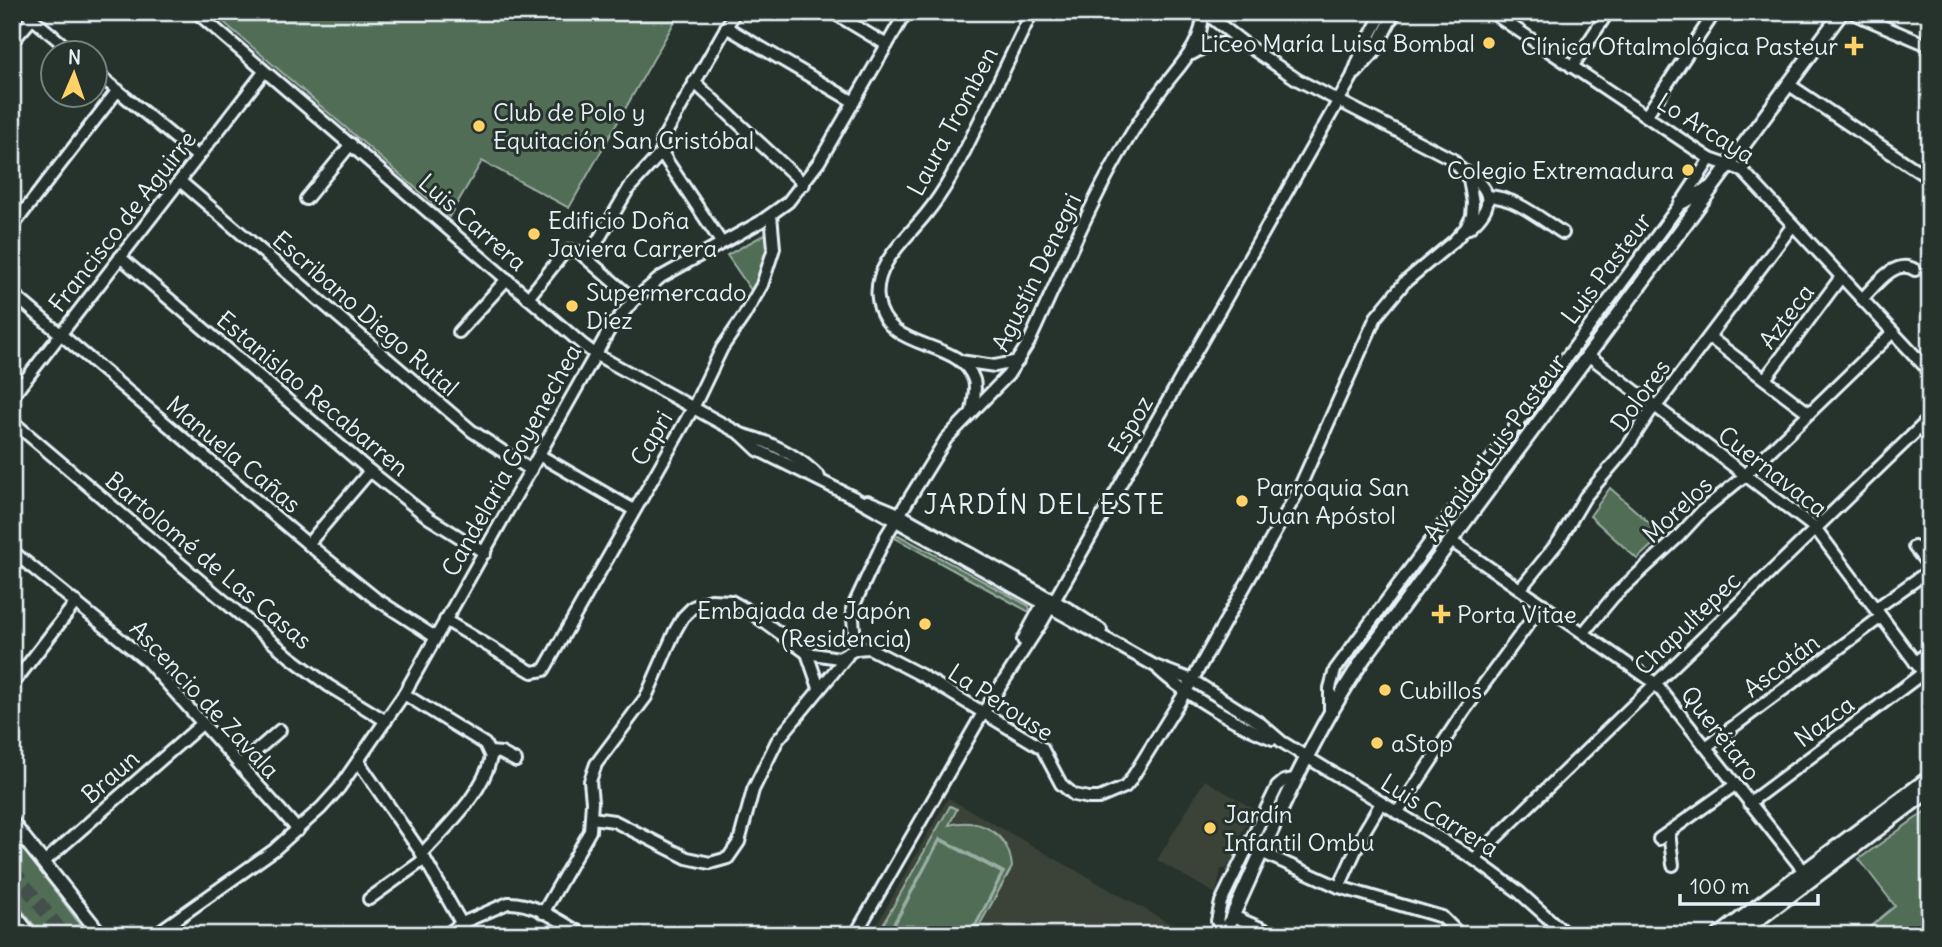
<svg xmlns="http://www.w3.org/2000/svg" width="1942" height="947" viewBox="0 0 1942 947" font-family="Delius,sans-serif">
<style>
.built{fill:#3b4239}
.green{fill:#516d54;stroke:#9cafa6;stroke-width:2}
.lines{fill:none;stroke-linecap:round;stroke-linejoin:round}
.highway-tunnel{stroke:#43504b;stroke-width:14;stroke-dasharray:14 7;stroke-linecap:butt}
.minor-casing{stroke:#e8f1f8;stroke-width:16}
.major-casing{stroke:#e8f1f8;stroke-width:18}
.minor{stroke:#26332d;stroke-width:10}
.major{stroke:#26332d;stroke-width:12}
.poi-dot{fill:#ffd166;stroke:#26332d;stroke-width:2.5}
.labels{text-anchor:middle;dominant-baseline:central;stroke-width:6;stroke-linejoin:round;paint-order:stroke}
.poi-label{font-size:24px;fill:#e8f1f8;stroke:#26332d;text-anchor:start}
.street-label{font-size:24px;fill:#e8f1f8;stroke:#26332d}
.neighbourhood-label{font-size:26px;letter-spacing:2px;fill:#e8f1f8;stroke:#26332d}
</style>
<rect width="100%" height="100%" fill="#26332d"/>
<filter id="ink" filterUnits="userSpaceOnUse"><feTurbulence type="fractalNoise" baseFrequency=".0143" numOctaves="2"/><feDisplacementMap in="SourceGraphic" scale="14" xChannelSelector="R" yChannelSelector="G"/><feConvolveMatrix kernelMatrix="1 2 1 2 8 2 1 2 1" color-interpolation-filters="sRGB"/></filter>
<g filter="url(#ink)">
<g class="built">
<path d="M1205 780 1255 810 1233 846 1238 850 1226 869H1221L1216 894 1157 860Z"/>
<path d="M948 798 1190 935H871Z"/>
</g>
<g class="green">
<path d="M212 12H680L569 208 482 161 449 217Z"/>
<path d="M1692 201 1383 621 1338 686 1339 677 1364 639 1685 203Z"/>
<path d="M769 232C769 255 762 272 753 293L727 255Z"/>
<path d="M1610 488 1663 535 1637 559 1590 516Z"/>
<path d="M898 535 1029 606 1031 613 893 537Z"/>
<path d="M950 806 957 809 949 825C980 817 1009 833 1012 867L974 935H971L1004 872 940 838 892 926 907 935H877Z"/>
<path d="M1930 808V935H1860L1895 906 1859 859Z"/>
<path d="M12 836 22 847 88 935H42L12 898Z"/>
<path d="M940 840 1002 873 970 935H911L894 926Z"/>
</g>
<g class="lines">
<path class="highway-tunnel" d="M12 869 64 935"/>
<g class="minor-casing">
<g id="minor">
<path d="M25 12 72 52"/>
<path d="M196 12 583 345 595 354 741 434C771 442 798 455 819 477"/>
<path d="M832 12 887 45"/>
<path d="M1491 12 1710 159 1742 170 1930 372"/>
<path d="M1850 12 1930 46"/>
<path d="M726 27 854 102"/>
<path d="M12 42 32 19"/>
<path d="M1192 54 1210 44H1245"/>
<path d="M1572 67 1608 12"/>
<path d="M94 71 198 157"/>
<path d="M1356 73 1373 54 1395 12"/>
<path d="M694 82 804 184"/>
<path d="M1788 84 1930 179"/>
<path d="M1646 116 1715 12"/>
<path d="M1466 172C1492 190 1496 205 1469 228"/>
<path d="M180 181 472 431 531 470"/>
<path d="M1487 196C1516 197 1539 218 1563 233"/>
<path d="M306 199 351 144"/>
<path d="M12 227 118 90"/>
<path d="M721 242 667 161 662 152V140L735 12"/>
<path d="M120 257 370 471 429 518 485 553"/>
<path d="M585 257 597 242 629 188 662 152"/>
<path d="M12 293 308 544 375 598 435 637"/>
<path d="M528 298 563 254 571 250 579 252 634 300"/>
<path d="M1862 299C1875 286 1895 257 1915 270"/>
<path d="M459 332 507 279"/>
<path d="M1709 337 1809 413"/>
<path d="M1588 355 1816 529 1930 682"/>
<path d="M960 361 995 366 1018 361"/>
<path d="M1765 379 1841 277"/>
<path d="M12 397 264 72"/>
<path d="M972 412C973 402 977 390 974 380 960 337 885 354 878 299 873 265 907 238 926 214 949 186 963 154 979 122 997 85 1014 49 1032 12"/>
<path d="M12 421 290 657 329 686 386 721"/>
<path d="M741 434 758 450 855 498 1155 666 1192 680 1260 723 1282 742 1474 859 1519 892 1567 935"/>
<path d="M539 455 634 510"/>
<path d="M867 501 899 514 1067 608 1101 630"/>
<path d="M1451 541 1655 683 1804 871"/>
<path d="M308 544 370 471"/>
<path d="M1914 547 1930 567"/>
<path d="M12 551 146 660 298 830"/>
<path d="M1521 588 1559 541 1585 497 1626 449 1650 412 1661 400 1793 225"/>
<path d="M1875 609 1930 570"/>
<path d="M445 620 532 672 544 670 693 408 722 348 744 316 762 285 774 248 771 215"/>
<path d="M1584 632 1614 596 1678 537 1703 510 1742 478 1893 332"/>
<path d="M1023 640 1042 605 1043 598"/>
<path d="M856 649 852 609 886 536 946 439 1008 375 1029 342C1070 254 1105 163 1164 86 1182 63 1203 43 1203 12"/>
<path d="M807 653 819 688"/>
<path d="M1915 662 1930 651"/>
<path d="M1159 670C1183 693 1241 727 1273 739"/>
<path d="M12 685 76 602"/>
<path d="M404 694 485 744 491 757C483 794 446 827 422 854"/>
<path d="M1330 713V688L1335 670 1681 203 1710 159"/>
<path d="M1706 747 1881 617"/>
<path d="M490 752 501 753 516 761"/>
<path d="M358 761 422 854 468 935"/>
<path d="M240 765 280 730"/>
<path d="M1749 803 1923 673"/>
<path d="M1397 813 1464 711 1543 604"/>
<path d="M592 818 614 821 687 858 710 863 728 858 739 842 753 790 777 741 847 656"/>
<path d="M1669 832 1673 865"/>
<path d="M1659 839 1735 785"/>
<path d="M1263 853 1339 887 1442 917 1460 935"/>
<path d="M1474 859 1930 418"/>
<path d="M44 862 203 723"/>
<path d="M1339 887 1365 830 1381 803"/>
<path d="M369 899 425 859"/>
<path d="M543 913 590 831 592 802 590 781 596 764 646 697 675 631 683 617 693 607 711 600 731 601 749 611 807 653 839 658 856 649 869 648 921 675 1042 748 1061 784 1074 795 1089 798H1099L1125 787 1130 781 1189 686 1296 495 1376 317 1405 282 1454 241 1466 228 1472 216 1473 203 1469 179 1452 159 1298 80 1245 44 1204 12"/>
<path d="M1233 916 1277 935"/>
<path d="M1225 934 1217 921 1221 902 1277 787 1284 781 1297 778"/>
<path d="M154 935 274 850 321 808 339 788 404 694 611 327 634 300 661 277 760 222 788 202 819 162 906 12"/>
<path d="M446 935 462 923 508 903C535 902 562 923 584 935"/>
<path d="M855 935 983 713 1042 622 1352 77 1363 49 1383 12"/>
</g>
</g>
<g class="major-casing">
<g id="major">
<path d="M1681 203 1710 188"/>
<path d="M12 823 101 935"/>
<path d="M12 912 30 935"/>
<path d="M1224 935C1267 841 1307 744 1364 658L1842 12"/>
<path d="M1719 935 1930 777"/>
<path d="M1738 935 1930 790"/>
</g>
</g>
<use href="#minor" class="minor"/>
<use href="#major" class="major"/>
</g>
</g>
<g class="poi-dot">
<circle cx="1489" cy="43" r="7"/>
<path d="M1850.5 35.5h7v7h7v7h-7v7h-7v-7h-7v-7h7z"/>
<circle cx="479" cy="126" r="7"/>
<circle cx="1688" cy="170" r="7"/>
<circle cx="534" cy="234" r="7"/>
<circle cx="572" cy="306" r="7"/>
<circle cx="1242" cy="501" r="7"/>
<path d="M1437.5 603.5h7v7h7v7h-7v7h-7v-7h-7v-7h7z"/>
<circle cx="925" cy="624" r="7"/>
<circle cx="1385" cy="690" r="7"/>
<circle cx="1377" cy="743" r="7"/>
<circle cx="1210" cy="828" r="7"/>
</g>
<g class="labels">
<g class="poi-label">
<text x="1475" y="43" text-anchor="end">Liceo María Luisa Bombal</text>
<text x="1838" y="46" text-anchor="end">Clínica Oftalmológica Pasteur</text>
<text x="493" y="112">Club de Polo y<tspan x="493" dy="28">Equitación San Cristóbal</tspan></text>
<text x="1674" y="170" text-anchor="end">Colegio Extremadura</text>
<text x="548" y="220">Edificio Doña<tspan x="548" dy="28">Javiera Carrera</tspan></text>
<text x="586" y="292">Supermercado<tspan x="586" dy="28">Diez</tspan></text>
<text x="1256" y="487">Parroquia San<tspan x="1256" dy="28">Juan Apóstol</tspan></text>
<text x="911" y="610" text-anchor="end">Embajada de Japón<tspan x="911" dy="28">(Residencia)</tspan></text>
<text x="1457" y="614">Porta Vitae</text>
<text x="1399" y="690">Cubillos</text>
<text x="1391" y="743">aStop</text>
<text x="1224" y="814">Jardín<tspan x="1224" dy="28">Infantil Ombu</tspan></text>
</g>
<g class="street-label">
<text transform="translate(952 121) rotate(-62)">Laura Tromben</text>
<text transform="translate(1706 128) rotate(32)">Lo Arcaya</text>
<text transform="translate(122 221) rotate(-52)">Francisco de Aguirre</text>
<text transform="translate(473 222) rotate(41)">Luis Carrera</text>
<text transform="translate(1606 268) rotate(-53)">Luis Pasteur</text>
<text transform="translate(1036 272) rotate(-64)">Agustín Denegri</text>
<text transform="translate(366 313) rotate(41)">Escribano Diego Rutal</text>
<text transform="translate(1786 316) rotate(-53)">Azteca</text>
<text transform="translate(313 393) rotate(40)">Estanislao Recabarren</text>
<text transform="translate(1640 395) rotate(-54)">Dolores</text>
<text transform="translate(1130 425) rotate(-60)">Espoz</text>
<text transform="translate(651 438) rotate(-60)">Capri</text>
<text transform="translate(1494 447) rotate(-54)">Avenida Luis Pasteur</text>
<text transform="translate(234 454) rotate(40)">Manuela Cañas</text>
<text transform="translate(511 460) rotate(-61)">Candelaria Goyenechea</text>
<text transform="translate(1773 471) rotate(38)">Cuernavaca</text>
<text transform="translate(1677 509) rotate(-43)">Morelos</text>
<text transform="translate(209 560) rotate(40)">Bartolomé de Las Casas</text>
<text transform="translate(1687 623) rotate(-44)">Chapultepec</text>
<text transform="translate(1781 665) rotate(-37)">Ascotán</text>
<text transform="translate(205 699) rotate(47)">Ascencio de Zavala</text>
<text transform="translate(1001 702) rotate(33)">La Perouse</text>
<text transform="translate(1824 721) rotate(-37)">Nazca</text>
<text transform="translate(1721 733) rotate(52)">Querétaro</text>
<text transform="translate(110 776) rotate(-41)">Braun</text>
<text transform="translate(1440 815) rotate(32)">Luis Carrera</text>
</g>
<g class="neighbourhood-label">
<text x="1045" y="504">JARDÍN DEL ESTE</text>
</g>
</g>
<rect width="1942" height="947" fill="none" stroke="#26332d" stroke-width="42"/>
<rect x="21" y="21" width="1900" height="905" fill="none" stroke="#e8f1f8" stroke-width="2.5" filter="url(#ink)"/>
<g transform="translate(74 74) rotate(2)"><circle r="33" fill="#26332d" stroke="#747f7e" stroke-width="2"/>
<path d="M0-5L12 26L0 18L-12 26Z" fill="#ffd166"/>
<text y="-10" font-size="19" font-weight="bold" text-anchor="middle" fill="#e8f1f8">N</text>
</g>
<path d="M1680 894v10h138v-10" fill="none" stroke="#e8f1f8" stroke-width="3.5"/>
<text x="1690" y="894" font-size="21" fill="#e8f1f8" stroke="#26332d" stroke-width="5" paint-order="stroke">100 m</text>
</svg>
